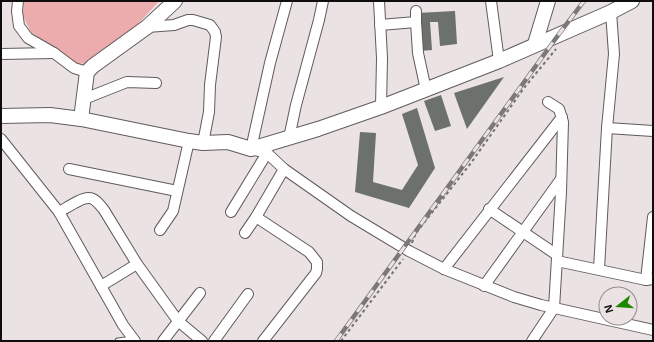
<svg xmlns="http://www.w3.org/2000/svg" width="654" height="342" viewBox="0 0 654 342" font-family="Arial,sans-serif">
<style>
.green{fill:#ecabad}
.building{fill:#6d716c}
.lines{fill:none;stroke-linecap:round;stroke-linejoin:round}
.lane-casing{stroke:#615a5b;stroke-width:7}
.street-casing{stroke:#615a5b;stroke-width:12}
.secondary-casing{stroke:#615a5b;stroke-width:16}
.path{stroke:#767171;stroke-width:2;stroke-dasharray:3 3;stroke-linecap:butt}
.lane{stroke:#fff;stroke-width:5}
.street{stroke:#fff;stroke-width:10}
.secondary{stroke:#fff;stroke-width:14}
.rail-casing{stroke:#7d7878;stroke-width:4.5}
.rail{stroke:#ebe3e3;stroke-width:3;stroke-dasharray:9;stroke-linecap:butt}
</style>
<rect width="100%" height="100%" fill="#ebe3e3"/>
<path class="green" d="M24 1H159L138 24 87 64 74 63 31 32 23 16Z"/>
<g class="building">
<path d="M455 11 457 44 440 46 438 22H430L432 50 420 51 417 13Z"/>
<path d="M504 77 467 129 454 93Z"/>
<path d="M441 95 451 126 435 131 424 101Z"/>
<path d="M417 108 435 168 409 208 355 192 360 132 376 133 373 182 402 190 418 165 402 114Z"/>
</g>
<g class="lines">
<g class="lane-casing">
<path id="lane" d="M118 341 133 339"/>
</g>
<g class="street-casing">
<g id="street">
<path d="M18 1 17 11 19 26 28 38 54 53 74 68 87 72"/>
<path d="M287 1 270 63 251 149 267 153 284 169 351 216 409 251 444 269 514 297 541 305 653 330"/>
<path d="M379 1 382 58 381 107"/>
<path d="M491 1 499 61"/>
<path d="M416 22 418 53 426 90"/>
<path d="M380 25 416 22V11"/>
<path d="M147 27 174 25 188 20H193L210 25 215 32 216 37 210 85 209 112 203 143"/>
<path d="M1 54 54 53"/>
<path d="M84 99 127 82 156 83"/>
<path d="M607 128 653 131"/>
<path d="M289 138 296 105 319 20 323 1"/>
<path d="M1 139 59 212 123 325 135 341"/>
<path d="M69 169 177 191"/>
<path d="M489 209 557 255"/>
<path d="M59 212C65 209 82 197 89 198 95 198 100 205 104 210L137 264 178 321 202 341"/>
<path d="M231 212 267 153"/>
<path d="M256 217 309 252 317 262V269L316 273 263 341"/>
<path d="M160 230 173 211 189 141"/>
<path d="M245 233 256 217 284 169"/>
<path d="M557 261 646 280 653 279"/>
<path d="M444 269 562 117"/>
<path d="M599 269 607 128 614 54 611 12"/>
<path d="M646 280 653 217"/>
<path d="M101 286 137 264"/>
<path d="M484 286 561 179"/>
<path d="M163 341 200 293"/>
<path d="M214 341 248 294"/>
<path d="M532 341 554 308 561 192 563 122 559 109 548 102"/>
</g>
</g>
<g class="secondary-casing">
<g id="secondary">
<path d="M535 44 548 1"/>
<path d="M1 116 50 115 81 119 189 141 203 143 228 142 251 149 318 129 381 107 499 61 611 12 632 1"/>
<path d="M81 119 87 72 93 66 147 27 175 1"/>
</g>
</g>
<g class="path">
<path d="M412 243 416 233 471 163 524 88 556 49"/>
<path d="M341 341 403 259"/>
</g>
<use href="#lane" class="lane"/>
<use href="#street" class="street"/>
<use href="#secondary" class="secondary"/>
<g class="rail-casing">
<path id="rail" d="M336 341 559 34 584 1"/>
</g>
<use href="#rail" class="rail"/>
</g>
<rect width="654" height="342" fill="none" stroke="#0f0d0d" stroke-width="4"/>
<g transform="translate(618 306) rotate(253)"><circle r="19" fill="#ebe3e3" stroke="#938d8d"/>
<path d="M0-3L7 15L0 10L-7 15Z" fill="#1d8700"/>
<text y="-6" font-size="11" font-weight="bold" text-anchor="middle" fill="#0f0d0d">N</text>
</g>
</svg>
